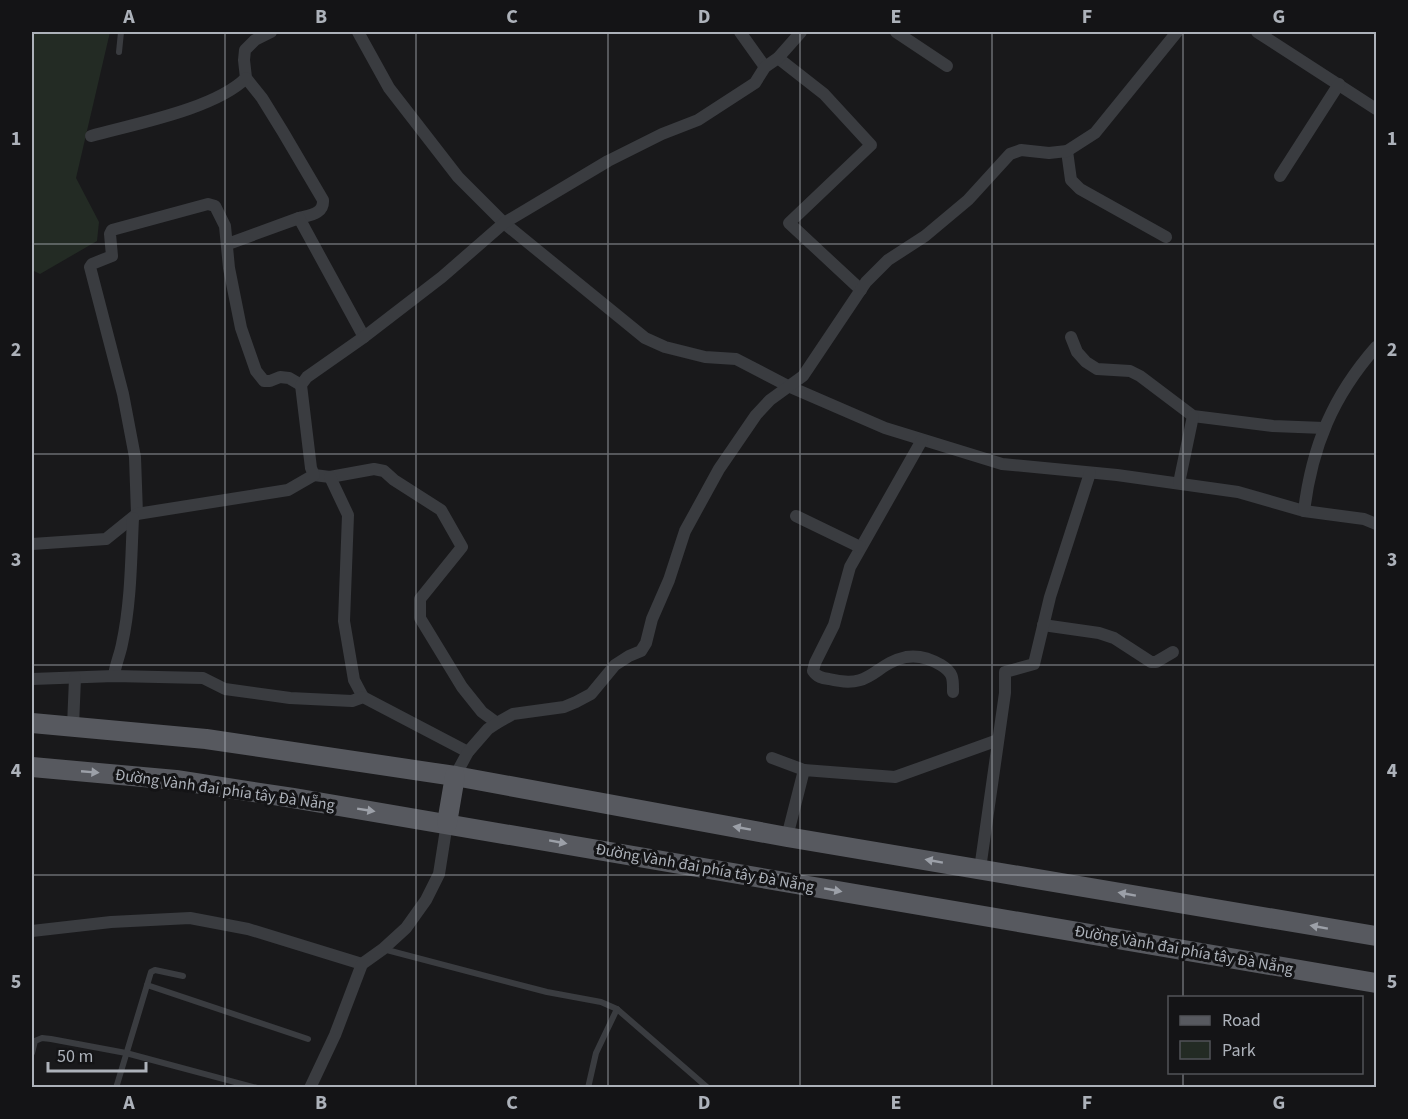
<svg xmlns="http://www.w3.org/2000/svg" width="1408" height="1119" viewBox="0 0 1408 1119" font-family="'Source Sans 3',sans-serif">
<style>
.green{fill:#232b24}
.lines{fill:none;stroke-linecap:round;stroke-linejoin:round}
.service{stroke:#3a3c40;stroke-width:6}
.minor{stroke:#3a3c40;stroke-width:12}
.primary{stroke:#57595f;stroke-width:20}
.oneway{fill:#9ca0a8}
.grid{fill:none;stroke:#adb2ba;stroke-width:1.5;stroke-opacity:0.55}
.labels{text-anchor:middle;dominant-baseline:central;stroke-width:6;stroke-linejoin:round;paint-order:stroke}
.street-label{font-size:16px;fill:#adb2ba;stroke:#141416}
.neatline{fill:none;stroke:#adb2ba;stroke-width:2}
.grid-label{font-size:20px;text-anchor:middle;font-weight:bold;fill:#adb2ba}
</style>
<rect width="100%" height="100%" fill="#19191b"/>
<path class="green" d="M32 32H110L76 178 99 222 97 241 40 274 32 270Z"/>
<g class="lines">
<g class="service">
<path d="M119 52 121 32"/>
<path d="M383 949 547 992 601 1002 617 1009 708 1088"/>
<path d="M147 985 308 1039"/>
<path d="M32 1053 35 1041 42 1038 51 1039 126 1053 257 1088"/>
<path d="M116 1088 151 972 155 970 183 976"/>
<path d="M588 1088 596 1053 617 1009"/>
</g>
<g class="minor">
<path d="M271 32 255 40 245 50 244 60 246 78 262 98 283 132 323 200C324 214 310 215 299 218"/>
<path d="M358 32 389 88 458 177 504 223 645 338 665 347 705 357 736 359 788 386 885 428 1002 464 1117 475 1238 492 1304 511 1364 519 1376 524"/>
<path d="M740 32 765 67"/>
<path d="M896 32 947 66"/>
<path d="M1257 32 1376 109"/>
<path d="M778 58 824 94 871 145 789 223 861 290"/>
<path d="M91 136C134 124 215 109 246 78"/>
<path d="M1067 151 1071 180 1080 189 1166 237"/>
<path d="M1280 176 1339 84"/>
<path d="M228 244 299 218 364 337"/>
<path d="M1071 337 1077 352 1086 362 1097 369 1130 371 1140 376 1193 416 1273 426 1324 428"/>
<path d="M922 440 850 567 834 625 815 663 813 671C817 677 822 678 829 679 873 690 873 664 906 657 918 655 931 659 941 665 954 673 953 679 953 692"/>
<path d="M314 475 330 477 374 469 384 471 394 480 441 510 462 547 420 599V618L462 687 482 712 497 723"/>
<path d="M330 477 348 515 344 621 354 680 363 697"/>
<path d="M1179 483 1193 416"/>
<path d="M1304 511C1312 446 1333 396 1376 347"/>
<path d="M137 514 135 457 123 394 90 267 92 264 112 256 110 234 112 230 208 204 215 206 225 226 229 268 241 328 256 371 264 381H270L280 377 289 378 301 385"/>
<path d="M796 516 860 547"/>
<path d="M32 544 106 539 137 514 288 490 314 475 311 468 301 385 307 377 364 337 442 277 504 223 608 161 662 134 698 120 755 83 765 67 778 58 801 32"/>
<path d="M1043 625 1099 633 1114 638 1151 662H1156L1173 652"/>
<path d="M114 676C115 665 120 655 122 644 131 603 131 560 133 518"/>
<path d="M32 679 114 676 203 678 225 689 290 698 352 701 363 697 468 752"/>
<path d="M73 726 75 678"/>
<path d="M772 758 804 770"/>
<path d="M455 776 468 752 488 729 497 723 513 714 564 707 576 702 591 694 615 665 629 656 641 651 646 643 652 619 669 580 685 531 719 469 756 415 770 400 803 376 866 282 888 260 925 236 968 200 1010 154 1021 150 1049 153 1067 151 1095 133 1177 32"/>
<path d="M787 837 804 770 895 777 998 740"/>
<path d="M980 869 1005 693V672L1034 664 1050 597 1090 473"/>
<path d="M32 931 111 922 190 918 248 929 362 964"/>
<path d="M310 1088 335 1035 362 964 383 949 406 928 426 900 439 874 447 823"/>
</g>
<g class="primary">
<path d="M32 723 206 739 455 776 787 837 1376 936"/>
<path d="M32 767 176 780 293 798 1376 983"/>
<path d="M447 823 455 776"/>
</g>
</g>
<defs><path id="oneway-solid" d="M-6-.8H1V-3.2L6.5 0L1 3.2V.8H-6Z" transform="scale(1.5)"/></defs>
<g class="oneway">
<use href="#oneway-solid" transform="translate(90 772) rotate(5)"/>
<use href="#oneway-solid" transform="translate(366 810) rotate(9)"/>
<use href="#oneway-solid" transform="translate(742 828) rotate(-170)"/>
<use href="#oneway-solid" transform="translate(558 842) rotate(10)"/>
<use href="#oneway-solid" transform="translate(934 861) rotate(-170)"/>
<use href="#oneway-solid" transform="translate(833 890) rotate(10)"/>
<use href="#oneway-solid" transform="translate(1127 894) rotate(-170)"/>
<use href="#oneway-solid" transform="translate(1319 927) rotate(-170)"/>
</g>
<path class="grid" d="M225 32V1088M416 32V1088M608 32V1088M800 32V1088M992 32V1088M1183 32V998M32 244H1376M32 454H1376M32 665H1376M32 875H1376M1183 1072V1088"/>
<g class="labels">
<g class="street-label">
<text transform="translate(225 790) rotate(8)">Đường Vành đai phía tây Đà Nẵng</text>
<text transform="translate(705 868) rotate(10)">Đường Vành đai phía tây Đà Nẵng</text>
<text transform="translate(1184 950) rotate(10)">Đường Vành đai phía tây Đà Nẵng</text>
</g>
</g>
<rect width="1408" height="1119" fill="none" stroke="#141416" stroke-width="66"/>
<rect x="1168" y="996" width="195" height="78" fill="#141416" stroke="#515358" stroke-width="1.5"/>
<rect x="1180" y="1016" width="30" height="9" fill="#57595f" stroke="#515358" stroke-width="1.5"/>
<text x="1222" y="1026" font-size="18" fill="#adb2ba">Road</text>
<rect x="1180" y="1041" width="30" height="18" fill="#232b24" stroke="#515358" stroke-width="1.5"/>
<text x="1222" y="1056" font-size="18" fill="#adb2ba">Park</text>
<path d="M48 1062v9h98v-9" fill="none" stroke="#adb2ba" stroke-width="3"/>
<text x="57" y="1062" font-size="18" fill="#adb2ba" stroke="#141416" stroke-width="4.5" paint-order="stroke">50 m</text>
<rect x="33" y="33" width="1342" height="1053" class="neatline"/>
<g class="grid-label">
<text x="129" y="23">A</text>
<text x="321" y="23">B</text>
<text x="512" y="23">C</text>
<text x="704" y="23">D</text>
<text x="896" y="23">E</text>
<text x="1087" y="23">F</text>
<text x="1279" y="23">G</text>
<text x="16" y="145">1</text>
<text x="1392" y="145">1</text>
<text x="16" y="356">2</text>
<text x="1392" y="356">2</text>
<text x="16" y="566">3</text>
<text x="1392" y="566">3</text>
<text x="16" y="777">4</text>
<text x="1392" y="777">4</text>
<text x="16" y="988">5</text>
<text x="1392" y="988">5</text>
<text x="129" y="1109">A</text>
<text x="321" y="1109">B</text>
<text x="512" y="1109">C</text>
<text x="704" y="1109">D</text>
<text x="896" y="1109">E</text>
<text x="1087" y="1109">F</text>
<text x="1279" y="1109">G</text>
</g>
</svg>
